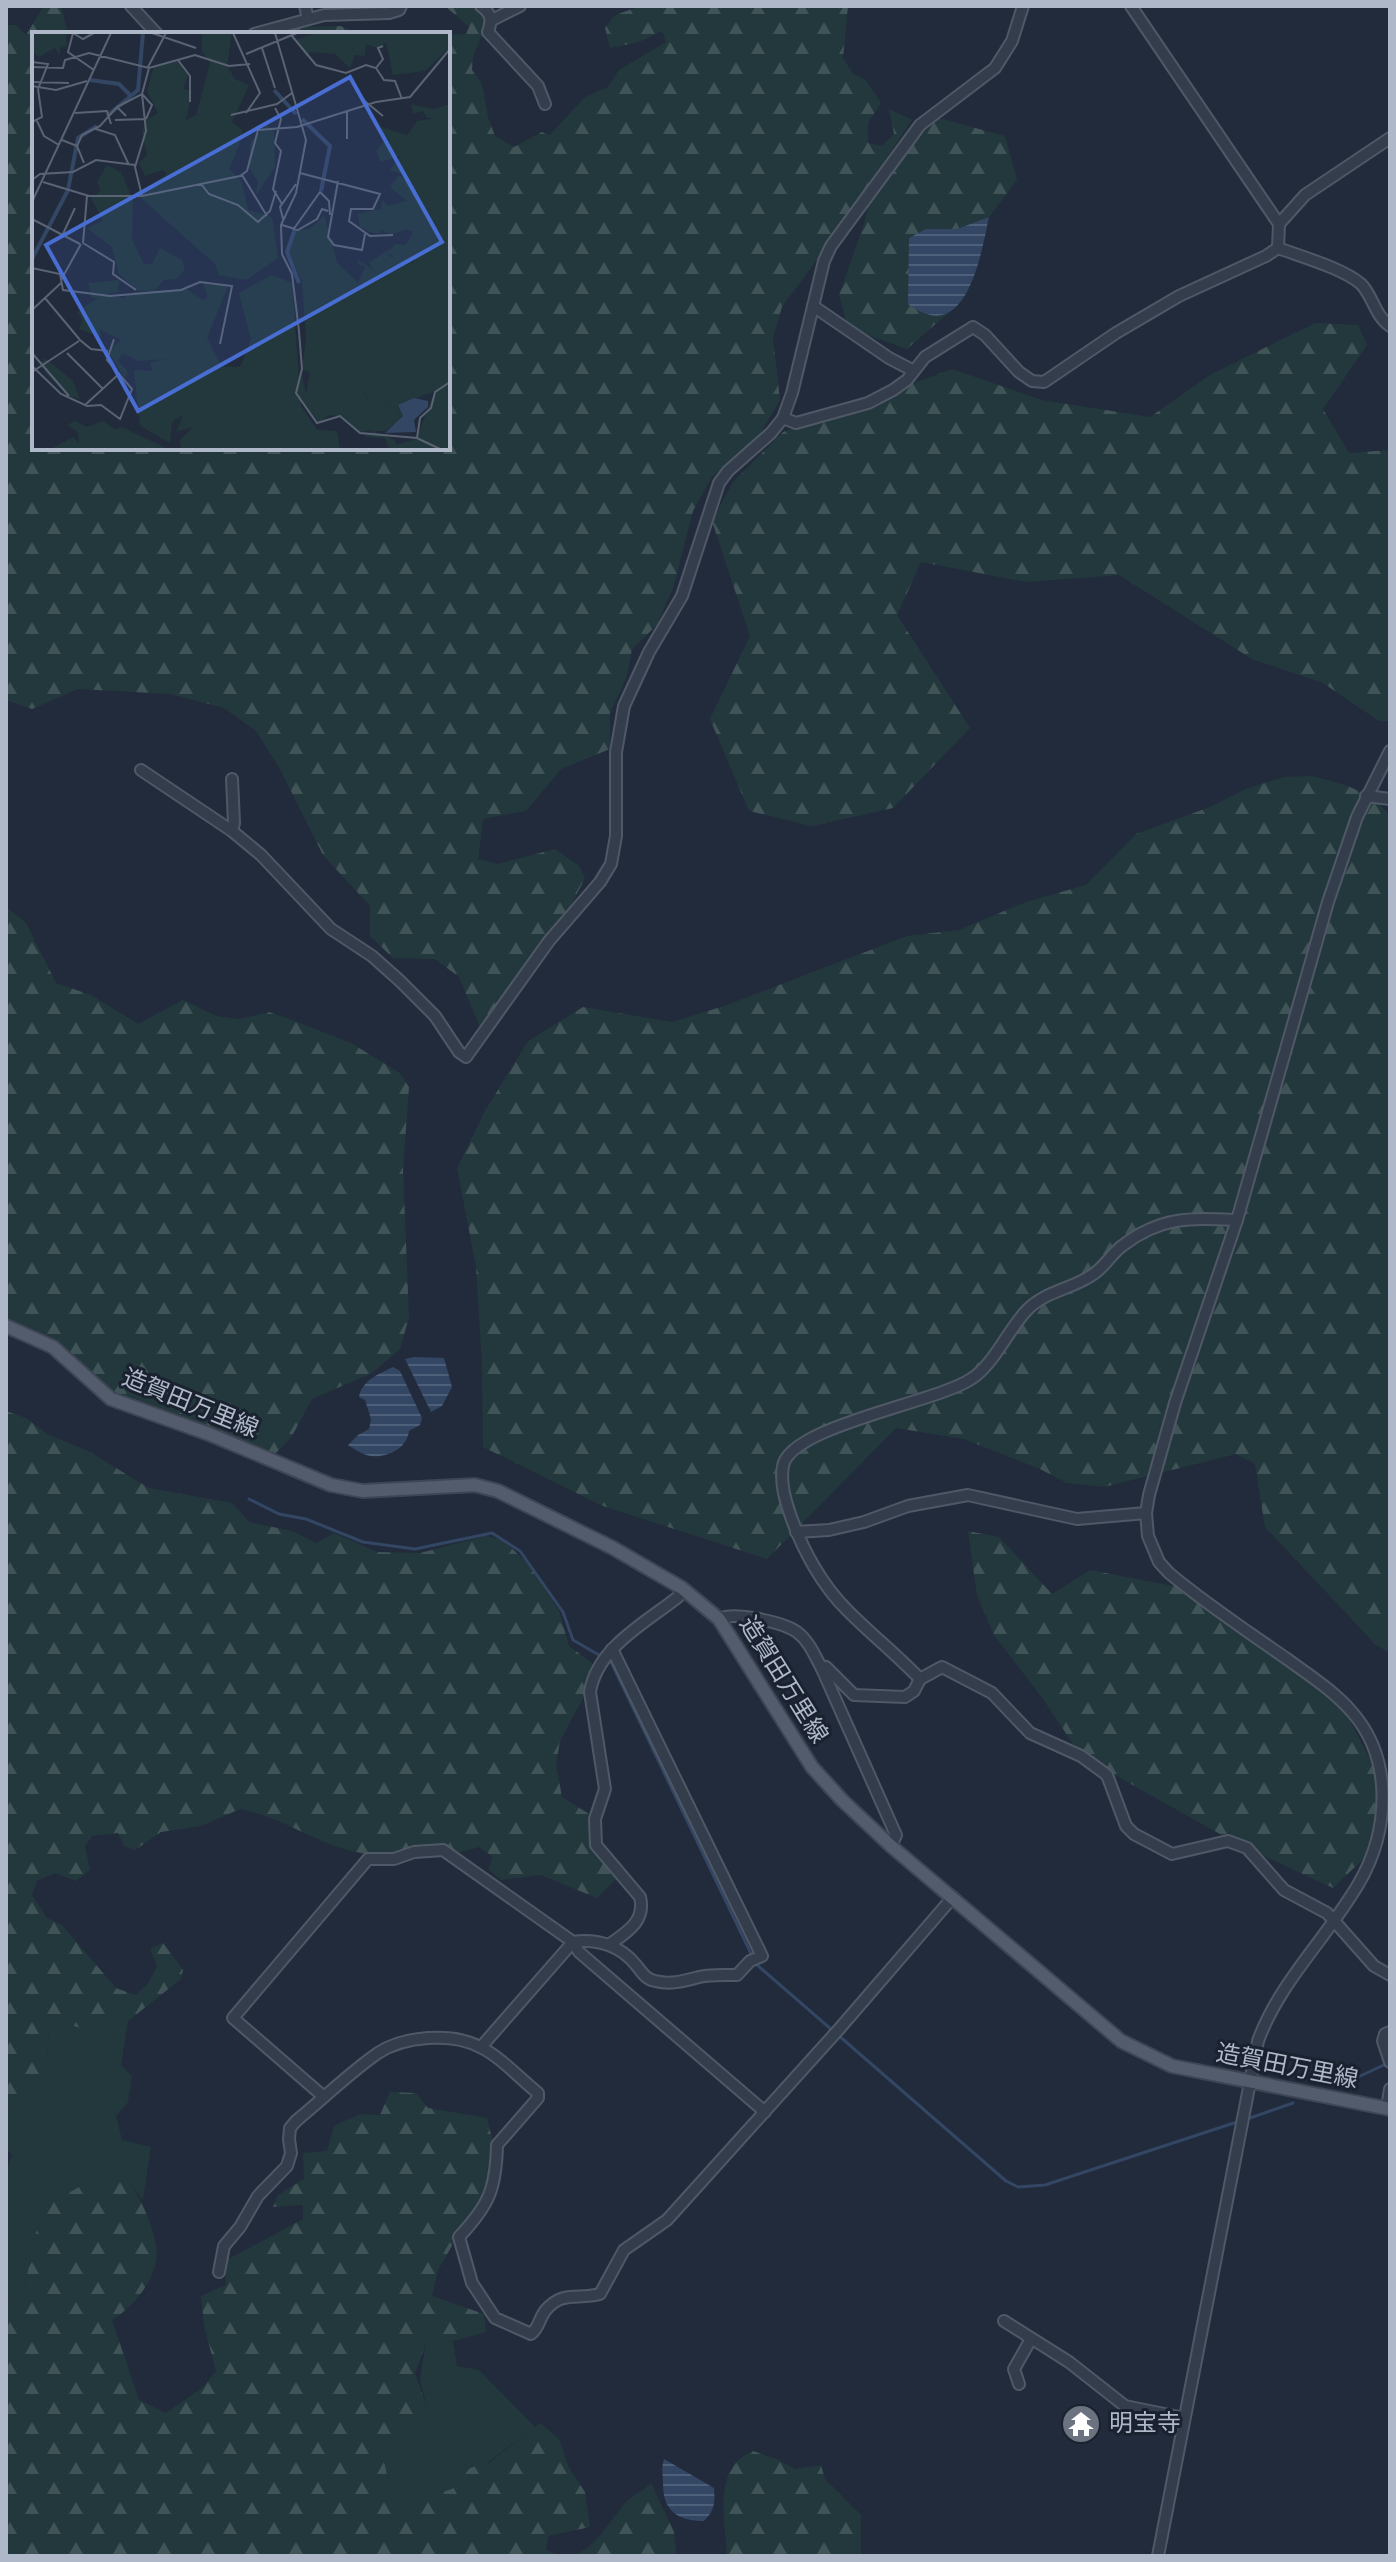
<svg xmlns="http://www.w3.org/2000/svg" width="1396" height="2562" viewBox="0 0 1396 2562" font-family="'Alegreya Sans','Noto Sans JP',sans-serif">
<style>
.green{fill:#23383c}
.forest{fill:url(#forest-firs)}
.water{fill:url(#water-rules)}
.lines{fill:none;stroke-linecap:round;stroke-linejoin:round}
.stream{stroke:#334664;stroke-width:3}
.minor-casing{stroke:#4f5866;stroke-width:14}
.major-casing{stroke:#3e4655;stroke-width:16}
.minor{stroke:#343d4b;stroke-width:10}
.major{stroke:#525c6c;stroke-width:12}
.labels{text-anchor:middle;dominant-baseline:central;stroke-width:6;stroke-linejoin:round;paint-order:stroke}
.street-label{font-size:24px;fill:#afb8c8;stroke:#1a2230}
.poi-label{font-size:24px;fill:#afb8c8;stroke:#1a2230;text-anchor:start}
.inset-river{fill:none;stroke:#334664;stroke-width:4}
.inset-road{fill:none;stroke:#5a6373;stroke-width:2}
.view{fill:#496ed3;fill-opacity:0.15;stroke:#496ed3;stroke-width:4}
.inset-edge{fill:none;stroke:#afb8c8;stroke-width:4}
</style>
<defs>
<pattern id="forest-firs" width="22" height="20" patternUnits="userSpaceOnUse" patternTransform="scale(2)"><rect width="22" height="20" fill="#23383c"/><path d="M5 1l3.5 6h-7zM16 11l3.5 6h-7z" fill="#405357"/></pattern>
<pattern id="water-rules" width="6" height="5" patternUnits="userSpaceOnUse" patternTransform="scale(2)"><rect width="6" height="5" fill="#334664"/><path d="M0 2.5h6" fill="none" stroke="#4e5f79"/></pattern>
</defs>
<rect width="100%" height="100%" fill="#212b3b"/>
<g class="green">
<path d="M128 2021 121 2066 132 2076 128 2102 116 2116 122 2140 151 2147 143 2200 129 2183 38 2224 24 2289 6 2303V2171L12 2156 6 2147V2113L19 2100 55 2079 47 2054 49 2029 67 2024 87 2030Z"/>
<path d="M453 2341 457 2366 479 2370 535 2427 452 2489 408 2502 389 2485 382 2451 427 2407 420 2380 426 2343Z"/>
</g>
<g class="forest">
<path d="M44 6H61L68 34H34V448H448V35L466 34 469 27 445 6H477L489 19 473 56 472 70 482 84 488 117 495 136 514 147 542 132 550 135 585 97 608 87 619 70 666 42 662 31 639 42 610 48 605 28 615 15 641 6H848L843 58 853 74 865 79 881 103 868 123V143L882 146 894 134 889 109 912 120 827 246 782 307 773 338 780 400 760 434 712 477 693 511 674 585 657 625 632 649 627 676 610 713V749L561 769 526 811 483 819 478 859 498 864 555 849 578 865 585 878 566 915 480 1027 459 977 435 959 393 958 370 936V906L323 855 280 769 256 731 224 708 170 694 78 689 32 709 6 700V25H16L26 35Z"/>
<path d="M340 26 362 34H286L302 27Z"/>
<path d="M931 116 1005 136 1017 180 989 217 957 229H926L927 315 954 308 907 349 848 328 839 295 863 227 875 184Z"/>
<path d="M1315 323 1358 325 1367 345 1323 409 1349 453 1390 450V721H1379L1323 683 1252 659 1119 575 1026 582 921 562 897 615 970 728 893 808 812 826 749 811 710 719 750 636 712 521 733 482 783 432 952 369 1042 400 1150 417 1210 375Z"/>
<path d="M1311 776C1345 784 1365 789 1390 815V1653L1376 1645 1265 1527 1255 1464 1236 1454 1104 1487 1067 1483 1040 1469 964 1439 896 1428 767 1559 603 1506 483 1447 482 1364 476 1267 457 1168 485 1111 528 1041 583 1007 672 1022 724 1006 907 936 959 930 1026 902 1086 885 1136 834 1210 807 1246 789 1284 777Z"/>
<path d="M6 907 26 923 56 983 91 995 138 1024 183 1000 216 1016 240 1019 269 1012 300 1023 351 1043 400 1073 409 1087 403 1169 409 1317 400 1349 372 1373 312 1399 292 1436 276 1453 265 1452 114 1395 6 1321Z"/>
<path d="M6 1411 26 1418 47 1434 88 1451 149 1488 232 1503 249 1522 292 1531 316 1543 334 1533 377 1552 420 1553 486 1536 503 1540 530 1566 559 1611 569 1646 592 1663 585 1694 560 1741 556 1764 562 1797 589 1814C589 1843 597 1858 617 1878L597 1898 541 1875 501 1880 488 1869 493 1857 479 1847C440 1860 371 1861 332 1845 301 1833 273 1815 240 1809L201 1826 161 1832 135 1850 124 1846 118 1833 92 1836 85 1846 90 1870 76 1881 55 1873 37 1881 32 1895 47 1918 62 1925 116 1988 135 1995 148 1984 157 1966 150 1949 163 1943 183 1970 181 1979 128 2021 87 2030 67 2024 49 2029 47 2054 55 2079 19 2100 6 2113Z"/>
<path d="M968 1531 999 1537 1052 1594 1090 1570 1189 1589 1337 1697 1383 1783 1376 1847 1333 1888 1236 1843 1081 1756 1043 1699 994 1635 977 1596Z"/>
<path d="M390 2092 416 2093 428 2108 487 2118 493 2142 488 2195 457 2237 438 2270 432 2296 484 2314 486 2332 453 2341 426 2343 415 2373 427 2407 382 2451 389 2485 408 2502 452 2489 470 2468 489 2463 540 2423 559 2439 569 2468 585 2492 590 2527 548 2536 546 2550 559 2556H6V2303L24 2289 38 2224 51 2203 93 2179 129 2183C143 2200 162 2244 155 2266 149 2288 130 2309 112 2320L139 2400 166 2413 202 2388 216 2371 204 2326 201 2296 226 2285 225 2261 303 2219V2205L273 2207 278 2195 304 2179 303 2153 327 2151 334 2126 360 2114 380 2115Z"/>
<path d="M753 2451 779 2460 795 2469 821 2465 825 2479 861 2515V2556H727C725 2520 712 2468 753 2451Z"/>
<path d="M651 2483 674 2532 676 2556H573C597 2547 610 2520 626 2502 634 2494 642 2493 651 2483Z"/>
</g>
<g class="water">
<path d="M989 217C983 244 970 332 924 313 918 311 913 307 908 304L909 238 926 229H957Z"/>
<path d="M414 1357 444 1358 452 1387 442 1406 431 1412 405 1359Z"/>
<path d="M393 1367 400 1371 422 1418 420 1425 409 1431C407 1450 383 1460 366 1455 360 1453 353 1448 348 1445L358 1435 369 1429 371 1419 365 1400 359 1397C362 1380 379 1374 393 1367Z"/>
<path d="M664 2459 714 2488C715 2503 715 2510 704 2521 678 2521 663 2511 663 2484 663 2474 661 2469 664 2459Z"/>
</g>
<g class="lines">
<g class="stream">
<path d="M249 1499 279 1514 306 1519 363 1542 415 1549 492 1533 520 1551 563 1612 573 1640 611 1662 756 1964 832 2030"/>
<path d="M838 2035 1006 2181 1018 2187 1045 2185 1240 2121"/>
<path d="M1337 2087 1388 2063"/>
<path d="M1247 2119 1293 2103"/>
</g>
<g class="minor-casing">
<g id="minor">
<path d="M131 6 157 34"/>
<path d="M305 6 308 19"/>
<path d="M481 6C492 14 492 20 488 32L538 86 545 104"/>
<path d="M1131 6 1279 224 1278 248"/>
<path d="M492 20 520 6"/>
<path d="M254 34 324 15 389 13 399 10 401 6"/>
<path d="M1279 224 1305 195 1390 138"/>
<path d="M1278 248C1302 257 1342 268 1361 284 1373 296 1375 316 1390 326"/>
<path d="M813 306 889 358 912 370"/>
<path d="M783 418 796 423 868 403 893 390 907 380 925 357 973 327 985 335 1019 372 1032 381 1044 382 1116 333 1179 296 1266 256 1278 248"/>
<path d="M141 770 232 831 261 855 331 929 372 956 400 981 435 1016 459 1052 466 1057 549 941 600 882 611 864 616 836V752L624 706 649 652 682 596 719 483 728 471 771 433 783 418 792 393 824 261 831 246 920 125 995 68 1012 41 1023 6"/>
<path d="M232 779 234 823 232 831"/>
<path d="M1366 796 1390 799"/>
<path d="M796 1532 829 1530 864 1522 908 1506 968 1495 1077 1519 1146 1513"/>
<path d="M719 1619C733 1611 783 1622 797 1632 809 1641 815 1656 822 1669L896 1835 891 1846"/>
<path d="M822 1669 826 1667 854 1695 905 1697 914 1691 920 1679 942 1667 992 1693 1030 1733 1081 1756 1107 1775 1126 1826 1134 1834 1172 1854 1228 1841 1247 1848 1284 1890 1327 1913 1374 1966 1390 1975"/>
<path d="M920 1679C897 1655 872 1635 849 1612 822 1586 802 1549 790 1514 785 1500 780 1481 783 1466 790 1426 935 1403 971 1379 994 1365 1008 1329 1028 1309 1046 1291 1072 1289 1092 1275 1104 1268 1111 1254 1122 1246 1161 1216 1191 1218 1237 1220"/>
<path d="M610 1944C627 1932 646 1921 640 1897L596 1845 595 1819 605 1789 590 1692C597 1648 645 1623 678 1597L682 1588"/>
<path d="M1390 2032 1385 2034 1383 2041 1390 2062"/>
<path d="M481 2047 573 1942C597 1938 621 1946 636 1965 642 1972 645 1979 655 1981 671 1985 684 1981 699 1977 711 1974 724 1975 737 1975L750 1961 762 1956 612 1649"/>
<path d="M324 2097 233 2018 368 1859H394L414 1852 443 1850 573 1942 579 1952 765 2112"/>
<path d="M1387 2108 1390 2089"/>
<path d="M219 2272 224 2246 240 2227 258 2196 287 2166 291 2153 289 2139 290 2128 296 2121C323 2099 349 2073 378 2053 404 2036 452 2032 480 2047 501 2057 520 2079 538 2093V2098L497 2145C496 2189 489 2205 459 2237L472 2283 495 2318 531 2334C539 2328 539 2319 545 2311 562 2290 577 2300 600 2294L624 2250 667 2220 840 2028 953 1897"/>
<path d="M1004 2321 1069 2362 1125 2406 1184 2418"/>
<path d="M1019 2384 1014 2369 1031 2339"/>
<path d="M1158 2556 1258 2041C1280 1981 1327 1938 1359 1883 1389 1831 1394 1760 1352 1712 1334 1691 1309 1675 1287 1659 1247 1631 1206 1604 1169 1573L1159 1562 1148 1536 1146 1513 1149 1495 1175 1403 1237 1220 1328 902 1357 817 1390 751"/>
</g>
</g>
<g class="major-casing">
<path id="major" d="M6 1326 53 1347 111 1399 209 1434 331 1485 363 1491 475 1485 498 1491 613 1548 682 1588 719 1619 812 1767 842 1800 891 1846 1121 2041 1172 2066 1390 2109"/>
</g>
<use href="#minor" class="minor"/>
<use href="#major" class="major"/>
</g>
<defs>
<g id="temple-disc" transform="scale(2)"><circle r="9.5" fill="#6b7280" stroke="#1a2230"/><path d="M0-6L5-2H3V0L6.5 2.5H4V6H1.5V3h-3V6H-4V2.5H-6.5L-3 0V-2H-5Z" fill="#fff"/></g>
</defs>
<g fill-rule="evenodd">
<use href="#temple-disc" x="1081" y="2424"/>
</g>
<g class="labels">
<g class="street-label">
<text transform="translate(190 1404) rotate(22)">造賀田万里線</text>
<text transform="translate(783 1680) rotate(58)">造賀田万里線</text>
<text transform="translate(1287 2067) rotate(11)">造賀田万里線</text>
</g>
<g class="poi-label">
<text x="1109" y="2424">明宝寺</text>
</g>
</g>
<g transform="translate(32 32)">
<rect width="418" height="418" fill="#212b3b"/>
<path d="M357 217 358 225H376L382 233 343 240 337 231ZM334 356 368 380 366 390 353 399H341L363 408 365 416 356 414 353 406 332 405 341 398 328 400 310 385 321 368 337 369 331 361Z" fill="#23383c"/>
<path d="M0 1H34L35 14 28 16V24L23 16 7 25 1 20ZM170 1H200L195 34 203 47 217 53 200 90 210 98V107L197 137 210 150 216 178 240 185 246 226 214 248 187 243 183 232 110 167 112 158 135 142 131 138 113 144 107 131 115 123 110 101 113 89 126 81 115 59 120 40 122 34 147 29 156 44 151 57 160 59 154 88 164 83 178 31 170 20ZM283 1H418V15L393 39 361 43 354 10 345 16 334 12 333 24 323 23 318 36 303 22 278 20 274 25 264 8ZM379 72 402 77 418 72V417H351L384 407 403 359 365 374 371 383 366 390 368 380 334 356 331 361 340 374 337 377 321 368 310 385 297 383 287 391 265 361 270 342 274 363 278 340 270 337 274 307 270 249 255 218 264 199 278 197 292 183 305 231 326 251 334 234 325 232 327 228 343 239 382 233V228H364L356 220 363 212 374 213 381 200 373 197 359 203 349 197 350 201H341L328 195 325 182 349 177 350 168 356 174 375 169 358 155 367 143 372 146 370 142 358 138 368 124 349 130 344 119 353 108 349 95 375 103 385 89 405 86H395L391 79 381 82ZM234 94 242 97 243 135 224 163 226 149 216 133 219 109ZM75 133 89 140 101 168 100 208 112 232H120L128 216 150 228 153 237 144 247 132 248 121 260 105 258 87 242 80 215 55 196 71 189 59 166 69 159 65 150ZM240 243 260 251 269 374 285 398 305 399 308 417H149L148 408 161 395 144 400 151 383 140 390 138 411 108 394 102 338 121 339 118 331 133 327 107 329 90 321 86 329 96 340 93 346 76 320 89 308 67 297 69 305 47 297 50 288 45 280 66 266H60L56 251 87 248 86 260 71 263 91 266 102 260 154 257 171 268 176 265 171 252 196 254 175 306 189 334 203 335 209 334 219 307 207 261ZM13 326 41 349 48 367 36 364 15 343 8 332ZM43 389 55 395 71 389 83 397 90 395 136 417H19L41 405 47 412 46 400 35 393Z" fill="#23383c"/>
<path d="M382 366 396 369V375L382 388 384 400 353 401 371 384 366 373Z" fill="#334664"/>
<path class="inset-river" d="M58 48 87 52 100 65M242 58 264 82M75 84 106 58 111 1M270 87 298 114 289 159M263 197 255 220 267 251M0 227 36 158 46 106 65 94"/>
<path class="inset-road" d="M41 1 36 20 62 38M41 1 51 7 62 1M120 1 164 16M201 1 228 61 214 81M243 1 274 108 264 161 249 193 250 222 260 242 267 299 270 337 264 361 285 391 308 384 328 401 385 406 408 417M260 4 284 33 314 41 334 33 344 36 352 48 363 49 370 67M230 16 243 56M214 22 265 1M146 28 158 44V70M0 30 16 32 6 57M0 35 31 36 33 28 57 21 117 36 163 23 197 34 218 32M116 35 134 1M344 36 351 27 346 16 351 14M0 50 37 51M0 54 24 58 55 49M329 66 351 84M85 75 110 62 114 99 103 135 110 164M243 76 249 87 243 111 249 119 241 157 250 172M315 79V107M43 81 75 79 79 92M199 83 245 72 260 61M114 87 120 73 110 62 117 36M83 88 113 87M5 89 12 104 27 113M0 90 10 85 6 57M64 97 83 103 97 133M30 108 45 114 52 131M45 114 50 103 68 94 85 75 94 84M268 141 348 162 341 177H319L317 189 338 204 361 203M210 143 235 184M0 148 8 142 41 140 64 128 103 133M306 149 296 205 302 213 330 218 333 202M11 150 57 164H110L208 144 215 139 226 98 265 95 344 70 378 65 418 17M169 152 177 162 206 173 226 190 238 179 244 159M0 170 79 1M0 187 48 212M251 187 248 175 264 152M250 193 266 198 285 187 290 177 296 179M261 198 288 160 297 169 298 183M30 204 43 176M51 211 82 230 81 242 104 258M51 211 55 164M0 236 28 242 31 258 78 264 149 258 168 250 200 254 188 312M29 248 49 212M13 266 48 308 59 317 76 319M0 278 29 251M0 321 37 364M35 321 71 357M0 334 29 362 55 374 69 373 88 387 100 357 75 328 82 307M0 340 47 309M53 373 88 341M385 406 388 386 399 376 403 360 418 350"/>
<path class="view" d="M318 45 410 210 106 379 14 213Z"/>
<rect width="418" height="418" class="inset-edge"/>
</g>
<rect width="1396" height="2562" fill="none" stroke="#afb8c8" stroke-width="16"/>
</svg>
